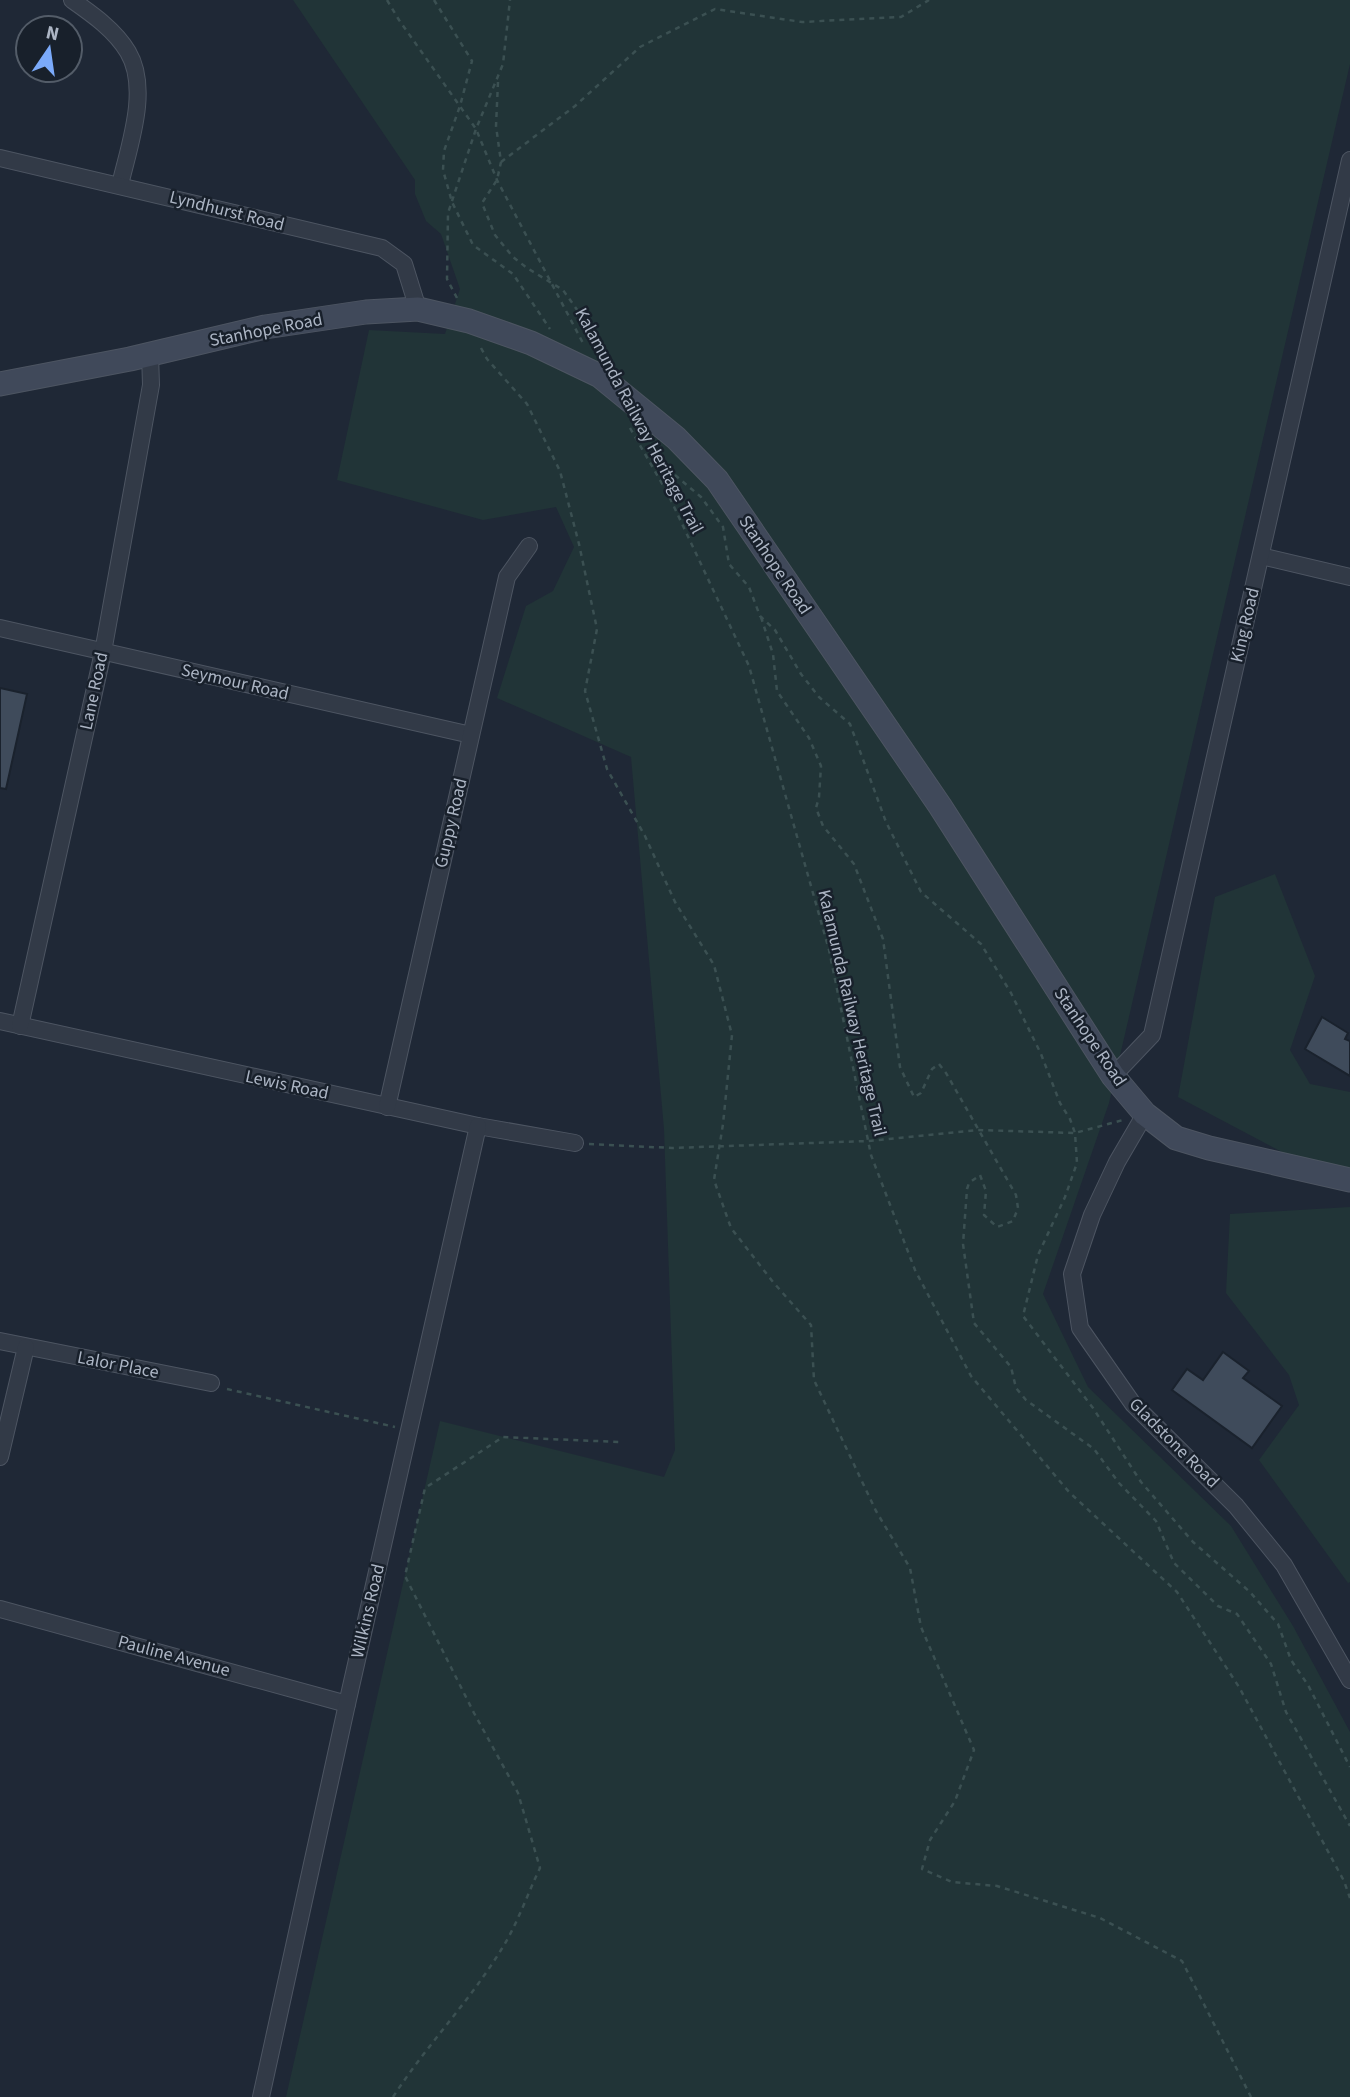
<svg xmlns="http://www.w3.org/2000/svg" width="1350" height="2097" viewBox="0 0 1350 2097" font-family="'Source Sans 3',sans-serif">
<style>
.green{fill:#213437}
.building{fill:#3f4b5b;stroke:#1a222d;stroke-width:2}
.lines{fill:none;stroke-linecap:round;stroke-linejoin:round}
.street-casing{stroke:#4d5562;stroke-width:18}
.secondary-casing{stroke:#4d5562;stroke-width:25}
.path{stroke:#3b5052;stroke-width:2.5;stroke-dasharray:5 5;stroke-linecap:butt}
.street{stroke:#323a47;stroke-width:16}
.secondary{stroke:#40495a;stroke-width:23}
.labels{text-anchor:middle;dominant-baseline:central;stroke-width:5;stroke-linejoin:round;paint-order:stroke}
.street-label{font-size:18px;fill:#acb5c4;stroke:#18202b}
</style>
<rect width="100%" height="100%" fill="#1f2836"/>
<g class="green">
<path d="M293 0H1350V64L1109 1103 1043 1294 1088 1387 1231 1526 1293 1626 1350 1732V2097H286L440 1421 664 1477 675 1450 664 1129 631 757 497 698 526 606 553 591 574 547 556 507 483 520 337 480 369 330 445 334 460 289 441 234 426 221 415 194V180Z"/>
<path d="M1275 874 1315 976 1290 1050 1310 1084 1350 1092V1188L1178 1097 1215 897Z"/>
<path d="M1350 1207V1582L1348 1583 1259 1460 1299 1405 1289 1375 1226 1293 1230 1214Z"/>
</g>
<g class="building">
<path d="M0 688 27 694 6 789 0 788Z"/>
<path d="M1322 1017 1348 1033 1345 1039 1350 1041V1076L1305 1049Z"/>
<path d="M1223 1352 1249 1371 1243 1378 1282 1406 1252 1448 1172 1390 1187 1369 1203 1380Z"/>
</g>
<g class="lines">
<g class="street-casing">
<g id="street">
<path d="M72 0C92 14 115 30 128 52 150 89 129 146 120 185"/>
<path d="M0 158 382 248 404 264 418 309"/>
<path d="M1261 556 1350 577"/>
<path d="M0 628 471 735"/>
<path d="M0 1021 478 1126 575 1143"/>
<path d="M20 1026 103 652 151 385 150 354"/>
<path d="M1113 1076 1152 1035 1350 160"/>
<path d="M387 1107 507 577 529 546"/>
<path d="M1145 1114 1117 1162 1092 1215 1072 1274 1080 1328 1133 1404 1236 1506 1284 1565 1350 1680"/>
<path d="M0 1341 211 1383"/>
<path d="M0 1457 26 1347"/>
<path d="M0 1609 347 1704"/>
<path d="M261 2097 347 1704 478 1126"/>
</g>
</g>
<g class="secondary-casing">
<path id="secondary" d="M0 384 130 359 265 327 366 312 418 309 469 321 531 343 600 376 676 438 717 480 940 806 1113 1076 1145 1114 1176 1138 1209 1148 1350 1180"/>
</g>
<g class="path">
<path d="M387 0 399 20 476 129 497 180 584 345"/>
<path d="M434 0 472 61 460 106 444 151 443 170 452 202 473 245 513 274 550 329"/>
<path d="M498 82 496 126 501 162 497 180 482 203 495 235 513 257 527 268 563 290 595 335 604 354"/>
<path d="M501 162 575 106 640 47 715 9 802 22 901 17 929 0"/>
<path d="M457 298 447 279 448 213 476 129 503 64 510 0"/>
<path d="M481 348 487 359 527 404 560 471 579 544 597 629 585 691 607 769 645 836 675 902 714 965 732 1035 723 1124 714 1180 731 1228 773 1282 811 1325 814 1380 876 1511 910 1568 921 1627 974 1750 955 1801 930 1840 922 1869 952 1882 997 1886 1100 1918 1182 1961 1251 2097"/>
<path d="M630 428 668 494 749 666 829 950 871 1155 915 1270 971 1376 1069 1492 1177 1592 1239 1687 1344 1881 1350 1898"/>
<path d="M650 444 669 470 701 497 723 527 729 564 749 587 760 616 775 630 801 674 819 697 850 724 886 822 921 892 981 944 1011 993 1041 1054 1060 1103 1070 1119 1075 1133 1077 1163 1065 1197 1038 1255 1023 1316 1093 1408 1141 1482 1193 1542 1250 1592 1278 1624 1291 1660 1308 1685 1350 1767"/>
<path d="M761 617 773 654 777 691 809 738 821 766 819 797 816 808 823 826 854 864 883 939 900 1067 914 1097 921 1093 932 1069 939 1064 946 1073 1016 1195 1018 1208 1013 1221 997 1227 984 1215 986 1191 980 1175 969 1183 967 1189 963 1244 974 1323 1011 1367 1016 1388 1026 1400 1094 1449 1119 1483 1156 1521 1174 1563 1218 1606 1237 1614 1271 1664 1286 1712 1350 1826"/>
<path d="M589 1144 672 1148 868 1141 978 1130 1075 1133 1123 1120"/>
<path d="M227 1389 395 1427"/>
<path d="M393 2097C426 2046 469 2002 501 1950 517 1925 527 1895 540 1868L518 1793 474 1713 405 1576 425 1488 503 1437 619 1442"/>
</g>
<use href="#street" class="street"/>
<use href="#secondary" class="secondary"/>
</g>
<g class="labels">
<g class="street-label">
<text transform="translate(227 211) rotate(14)">Lyndhurst Road</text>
<text transform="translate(266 330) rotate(-11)">Stanhope Road</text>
<text transform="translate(639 421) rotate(62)">Kalamunda Railway Heritage Trail</text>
<text transform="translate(775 565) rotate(56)">Stanhope Road</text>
<text transform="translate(1245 625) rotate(-77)">King Road</text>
<text transform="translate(235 682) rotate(13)">Seymour Road</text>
<text transform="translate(94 691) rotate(-78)">Lane Road</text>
<text transform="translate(451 823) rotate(-77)">Guppy Road</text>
<text transform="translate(852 1013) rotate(77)">Kalamunda Railway Heritage Trail</text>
<text transform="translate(1090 1037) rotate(56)">Stanhope Road</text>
<text transform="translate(287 1085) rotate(12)">Lewis Road</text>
<text transform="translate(118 1365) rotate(11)">Lalor Place</text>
<text transform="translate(1174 1443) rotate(45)">Gladstone Road</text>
<text transform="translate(368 1611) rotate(-77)">Wilkins Road</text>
<text transform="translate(174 1656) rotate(15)">Pauline Avenue</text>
</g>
</g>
<g transform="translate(49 49) rotate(13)"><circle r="33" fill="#18202b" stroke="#535c68" stroke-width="2"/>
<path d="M0-5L12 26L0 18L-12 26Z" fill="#7baafa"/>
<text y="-10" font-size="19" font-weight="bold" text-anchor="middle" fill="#acb5c4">N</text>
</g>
</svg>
